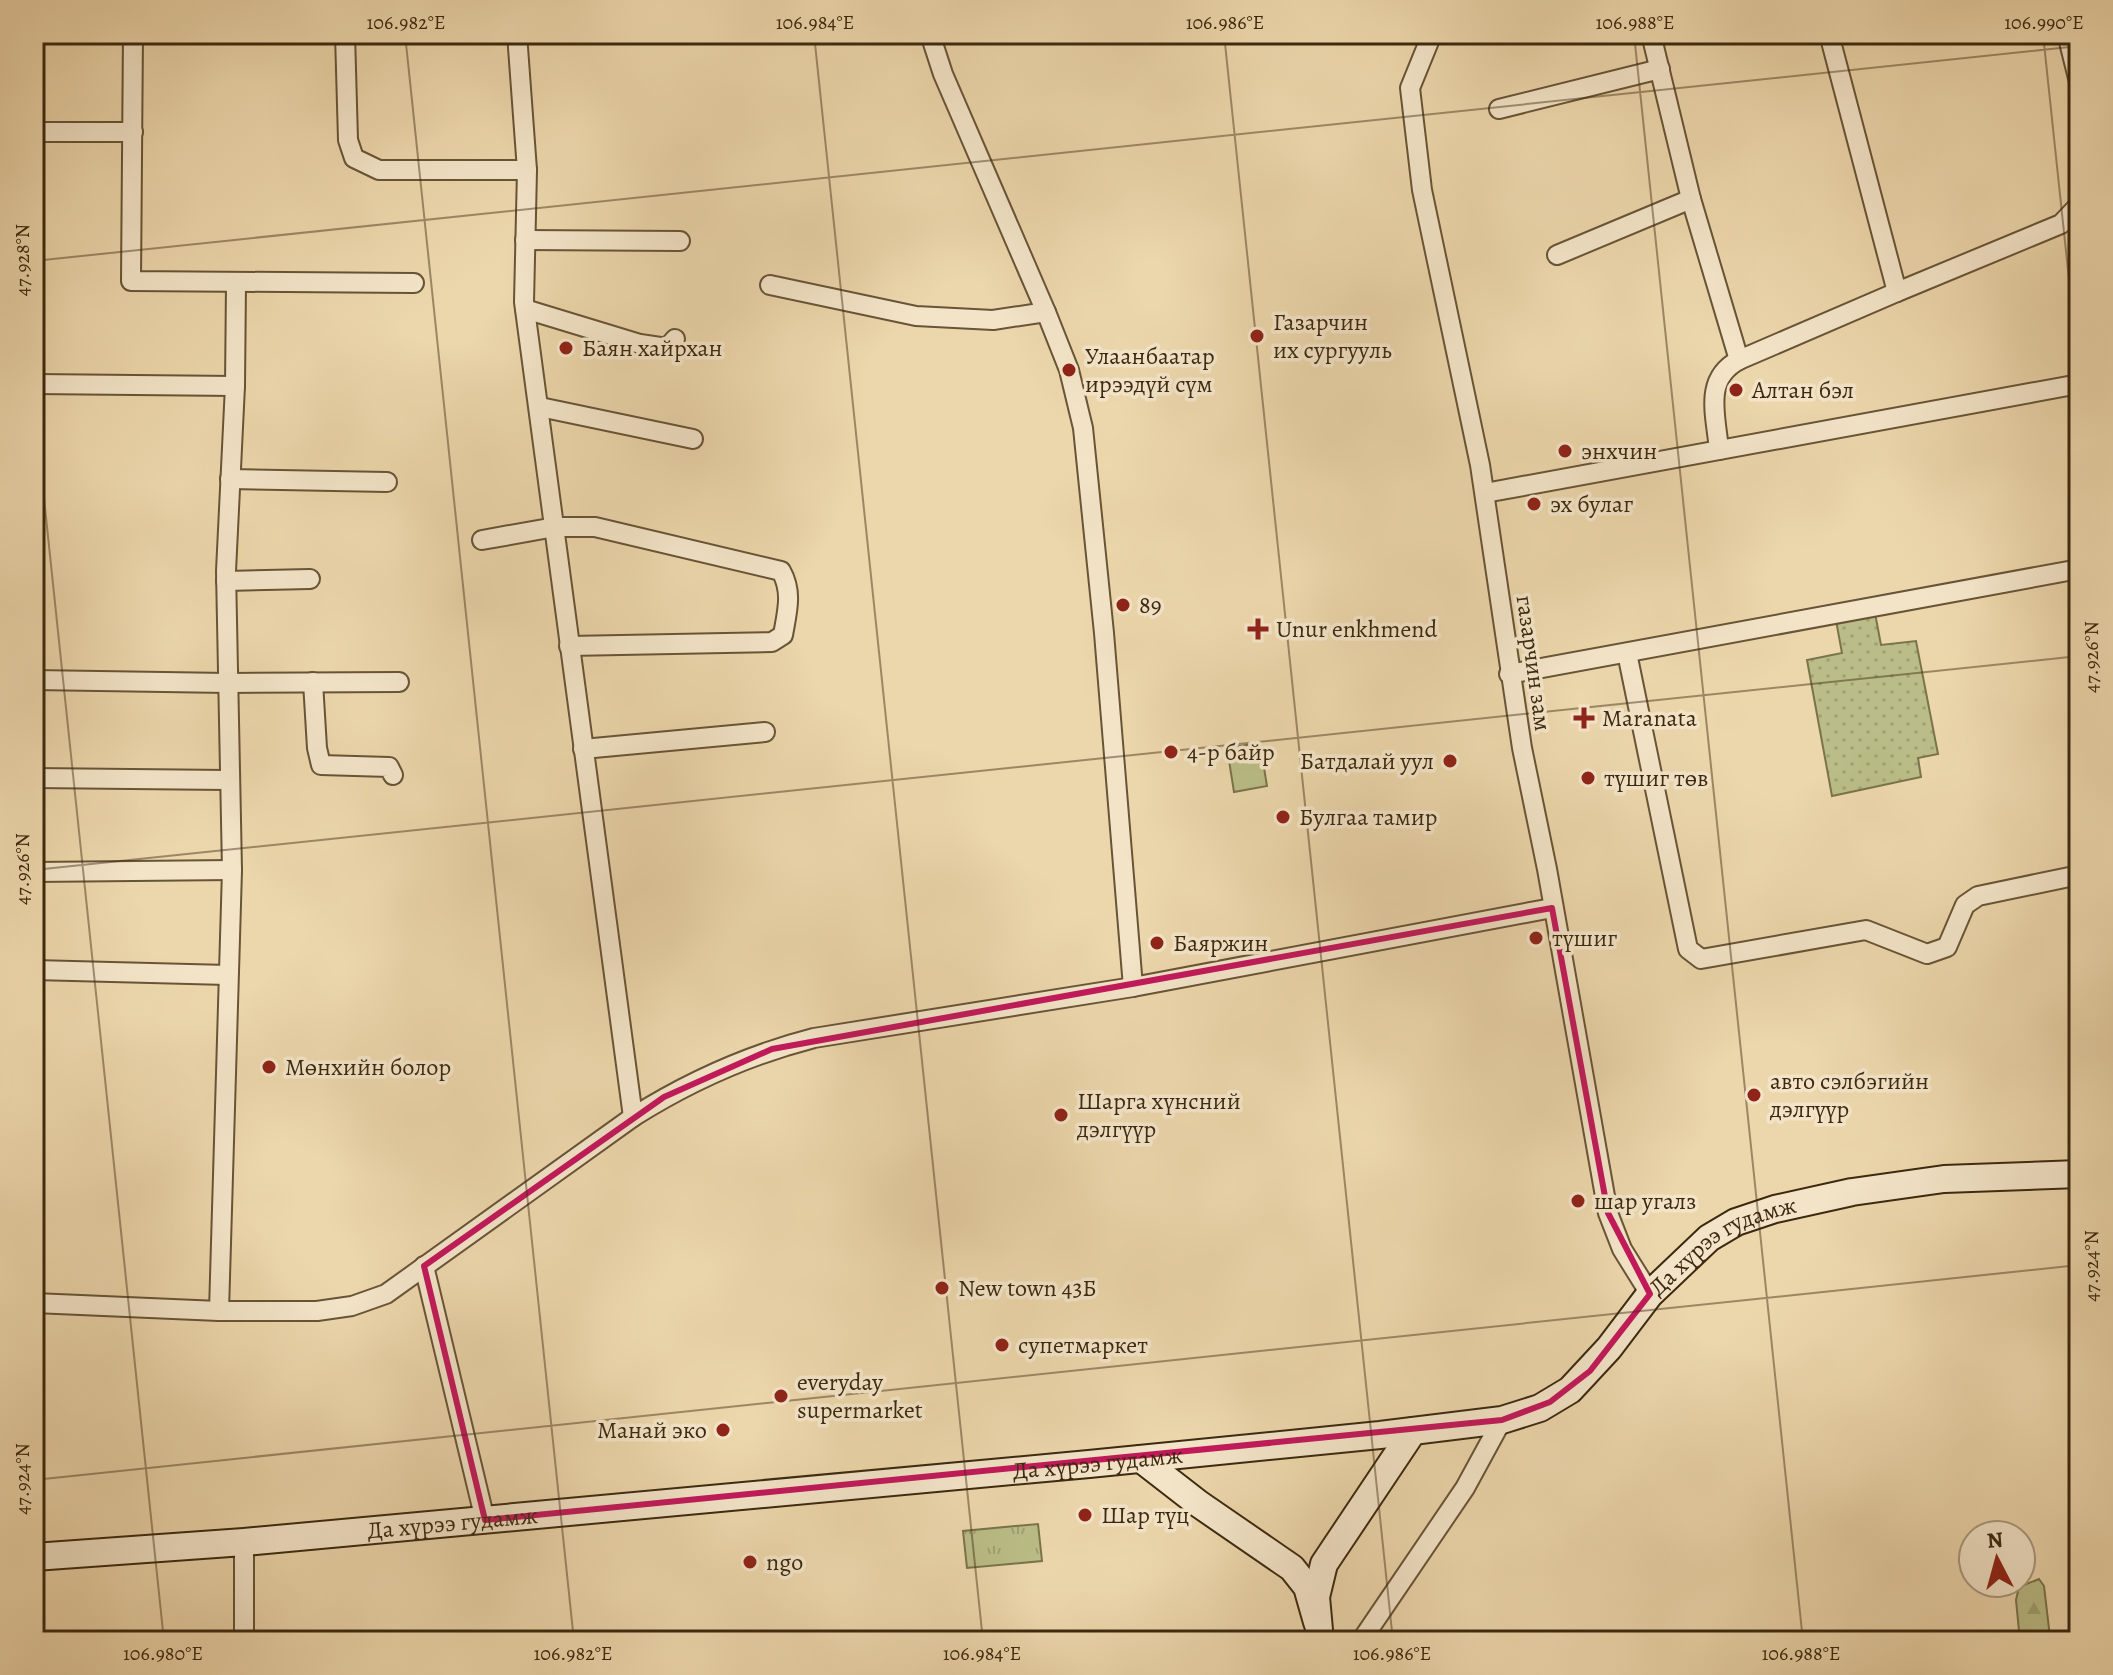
<svg xmlns="http://www.w3.org/2000/svg" width="2113" height="1675" viewBox="0 0 2113 1675" font-family="Alegreya,serif">
<style>
.grass{fill:url(#grass-dots);stroke:#7b734b;stroke-width:2}
.forest{fill:url(#forest-firs);stroke:#7b734b;stroke-width:2}
.park{fill:url(#park-tufts);stroke:#7b734b;stroke-width:2}
.pitch{fill:#babd87;stroke:#7b734b;stroke-width:2}
.lines{fill:none;stroke-linecap:round;stroke-linejoin:round}
.minor-casing{stroke:#685436;stroke-width:22}
.secondary-casing{stroke:#3c290f;stroke-width:30}
.minor{stroke:#f3e4c8;stroke-width:18}
.secondary{stroke:#f3e4c8;stroke-width:26}
.marked{fill:none;stroke:#c2185b;stroke-width:6;stroke-linejoin:round}
.ticks{fill:none;stroke:#3c290f;stroke-width:2;stroke-opacity:0.45}
.poi-dot{fill:#8f2418;stroke:#f3e4c8;stroke-width:3}
.labels{text-anchor:middle;dominant-baseline:central;stroke-width:7;stroke-linejoin:round;paint-order:stroke}
.poi-label{font-size:24px;fill:#3c290f;stroke:#f3e4c8;text-anchor:start}
.street-label{font-size:24px;fill:#3c290f;stroke:#f3e4c8}
.neatline{fill:none;stroke:#3c290f;stroke-width:3}
.ticks-label{font-size:20px;text-anchor:middle;fill:#3c290f}
</style>
<defs>
<pattern id="grass-dots" width="8" height="8" patternUnits="userSpaceOnUse" patternTransform="scale(2)"><rect width="8" height="8" fill="#babd87"/><path d="M2 2h.1M6 6h.1" fill="none" stroke="#a1a273" stroke-width="1.8" stroke-linecap="round"/></pattern>
<pattern id="forest-firs" width="22" height="20" patternUnits="userSpaceOnUse" patternTransform="scale(2)"><rect width="22" height="20" fill="#babd87"/><path d="M5 1l3.5 6h-7zM16 11l3.5 6h-7z" fill="#a1a273"/></pattern>
<pattern id="park-tufts" width="24" height="20" patternUnits="userSpaceOnUse" patternTransform="scale(2)"><rect width="24" height="20" fill="#babd87"/><path d="M3 7l-1-3M5 7V3M7 7l1-3M15 17l-1-3M17 17v-4M19 17l1-3" fill="none" stroke="#a1a273"/></pattern>
</defs>
<rect width="100%" height="100%" fill="#ecd6ab"/>
<filter id="stains"><feTurbulence type="fractalNoise" baseFrequency=".0025" numOctaves="4"/><feColorMatrix values="0 0 0 0 .2 0 0 0 0 .09 0 0 0 0 .02 0 0 0 .5 -.17"/></filter>
<radialGradient id="worn" r=".72"><stop offset=".6" stop-color="#630" stop-opacity="0"/><stop offset="1" stop-color="#630" stop-opacity=".3"/></radialGradient>
<path class="grass" d="M1874 608 1881 645 1916 641 1938 754 1918 758 1921 777 1832 796 1807 660 1842 653 1835 615Z"/>
<path class="forest" d="M2039 1579 2044 1586 2050 1637H2078V1641H2020L2016 1600 2019 1587Z"/>
<path class="park" d="M1038 1524 1042 1561 967 1568 963 1531Z"/>
<path class="pitch" d="M1260 743 1267 786 1234 792 1227 748Z"/>
<g class="lines">
<g class="minor-casing">
<g id="minor">
<path d="M133 34 131 281 414 283"/>
<path d="M345 34 348 140 354 158 379 170H527"/>
<path d="M517 34 527 170 524 302 633 1117"/>
<path d="M930 34 943 74 1046 312 1069 370 1083 428 1104 633 1133 987"/>
<path d="M1432 34 1410 88 1422 190 1480 465 1522 748 1547 869 1608 1213 1622 1249 1650 1294"/>
<path d="M1651 34 1691 199 1739 360 1897 292"/>
<path d="M1829 34 1897 292 2061 224 2079 205"/>
<path d="M2067 34 2079 82"/>
<path d="M1499 109 1660 69"/>
<path d="M34 132H133"/>
<path d="M525 240 680 241"/>
<path d="M1557 255 1691 199"/>
<path d="M770 285 916 316 993 320 1046 312"/>
<path d="M525 309 640 344 667 348 675 339"/>
<path d="M34 384 235 386"/>
<path d="M540 407 693 439"/>
<path d="M1719 450C1716 415 1703 379 1739 360"/>
<path d="M230 479 387 482"/>
<path d="M1485 493 2079 384"/>
<path d="M482 540 555 527H595L781 571C793 592 787 612 783 635L772 642 569 646"/>
<path d="M226 581 310 579"/>
<path d="M1627 653 1688 949 1701 959 1866 930 1927 954 1947 947 1965 905 1978 896 2079 875"/>
<path d="M1509 674 2079 569"/>
<path d="M34 680 228 683 399 682"/>
<path d="M313 682 317 748 321 765 389 767 393 775"/>
<path d="M583 749 765 732"/>
<path d="M34 778 228 780"/>
<path d="M34 872 232 870"/>
<path d="M34 970 228 975"/>
<path d="M424 1266 485 1520"/>
<path d="M34 1303 219 1311H317L352 1306 386 1294 633 1117C690 1081 748 1055 814 1038L1133 987 1552 908"/>
<path d="M219 1311 232 870 226 571 235 386 236 283"/>
<path d="M244 1542V1641"/>
<path d="M1361 1641 1465 1488 1502 1420"/>
</g>
</g>
<g class="secondary-casing">
<g id="secondary">
<path d="M1141 1459 1199 1504 1292 1568 1307 1587 1317 1622"/>
<path id="s1" d="M34 1557 244 1542 1089 1464 1380 1435 1502 1420 1540 1408 1570 1390 1609 1348 1650 1294 1709 1238 1736 1222 1775 1209 1852 1192 1944 1179 2079 1174"/>
<path d="M1320 1641 1316 1597 1324 1564 1413 1431"/>
</g>
</g>
<use href="#minor" class="minor"/>
<use href="#secondary" class="secondary"/>
</g>
<path class="marked" d="M1552 908 1608 1213 1650 1294 1590 1371 1550 1402 1502 1420 485 1520 424 1266 664 1097 772 1049Z"/>
<path class="ticks" d="M405 34 574 1641M814 34 983 1641M1224 34 1393 1641M1634 34 1803 1641M2043 34 2079 374M34 261 2079 46M34 403 164 1641M34 870 2079 656M34 1480 2079 1265"/>
<g class="poi-dot">
<circle cx="1257" cy="336" r="8"/>
<circle cx="566" cy="348" r="8"/>
<circle cx="1069" cy="370" r="8"/>
<circle cx="1736" cy="390" r="8"/>
<circle cx="1565" cy="451" r="8"/>
<circle cx="1534" cy="504" r="8"/>
<circle cx="1123" cy="605" r="8"/>
<path d="M1254 617h8v8h8v8h-8v8h-8v-8h-8v-8h8z"/>
<path d="M1580 706h8v8h8v8h-8v8h-8v-8h-8v-8h8z"/>
<circle cx="1171" cy="752" r="8"/>
<circle cx="1450" cy="761" r="8"/>
<circle cx="1588" cy="778" r="8"/>
<circle cx="1283" cy="817" r="8"/>
<circle cx="1536" cy="938" r="8"/>
<circle cx="1157" cy="943" r="8"/>
<circle cx="269" cy="1067" r="8"/>
<circle cx="1754" cy="1095" r="8"/>
<circle cx="1061" cy="1115" r="8"/>
<circle cx="1578" cy="1201" r="8"/>
<circle cx="942" cy="1288" r="8"/>
<circle cx="1002" cy="1345" r="8"/>
<circle cx="781" cy="1396" r="8"/>
<circle cx="723" cy="1430" r="8"/>
<circle cx="1085" cy="1515" r="8"/>
<circle cx="750" cy="1562" r="8"/>
</g>
<g class="labels">
<g class="poi-label">
<text x="1273" y="322">Газарчин<tspan x="1273" dy="28">их сургууль</tspan></text>
<text x="582" y="348">Баян хайрхан</text>
<text x="1085" y="356">Улаанбаатар<tspan x="1085" dy="28">ирээдүй сүм</tspan></text>
<text x="1752" y="390">Алтан бэл</text>
<text x="1581" y="451">энхчин</text>
<text x="1550" y="504">эх булаг</text>
<text x="1139" y="605">89</text>
<text x="1276" y="629">Unur enkhmend</text>
<text x="1602" y="718">Maranata</text>
<text x="1187" y="752">4-р байр</text>
<text x="1434" y="761" text-anchor="end">Батдалай уул</text>
<text x="1604" y="778">түшиг төв</text>
<text x="1299" y="817">Булгаа тамир</text>
<text x="1552" y="938">түшиг</text>
<text x="1173" y="943">Баяржин</text>
<text x="285" y="1067">Мөнхийн болор</text>
<text x="1770" y="1081">авто сэлбэгийн<tspan x="1770" dy="28">дэлгүүр</tspan></text>
<text x="1077" y="1101">Шарга хүнсний<tspan x="1077" dy="28">дэлгүүр</tspan></text>
<text x="1594" y="1201">шар угалз</text>
<text x="958" y="1288">New town 43Б</text>
<text x="1018" y="1345">супетмаркет</text>
<text x="797" y="1382">everyday<tspan x="797" dy="28">supermarket</tspan></text>
<text x="707" y="1430" text-anchor="end">Манай эко</text>
<text x="1101" y="1515">Шар түц</text>
<text x="766" y="1562">ngo</text>
</g>
<g class="street-label">
<text transform="translate(1534 663) rotate(82)">газарчин зам</text>
<text stroke="none"><textPath href="#s1" startOffset="1764">Да хүрээ гудамж</textPath></text>
<text stroke="none"><textPath href="#s1" startOffset="1068">Да хүрээ гудамж</textPath></text>
<text stroke="none"><textPath href="#s1" startOffset="420">Да хүрээ гудамж</textPath></text>
</g>
</g>
<rect width="2113" height="1675" fill="none" stroke="#ecd6ab" stroke-width="88"/>
<g transform="translate(1997 1559) rotate(354)"><circle r="38" fill="#f3e4c8" stroke="#aa997e" stroke-width="2"/>
<path d="M0-6L14 30L0 20L-14 30Z" fill="#8f2418"/>
<text y="-12" font-size="22" font-weight="bold" text-anchor="middle" fill="#3c290f">N</text>
</g>
<rect x="44" y="44" width="2025" height="1587" class="neatline"/>
<g class="ticks-label">
<text x="406" y="29">106.982°E</text>
<text x="815" y="29">106.984°E</text>
<text x="1225" y="29">106.986°E</text>
<text x="1635" y="29">106.988°E</text>
<text x="2044" y="29">106.990°E</text>
<text transform="translate(22 260) rotate(-90)" y="7">47.928°N</text>
<text transform="translate(2091 657) rotate(-90)" y="7">47.926°N</text>
<text transform="translate(22 869) rotate(-90)" y="7">47.926°N</text>
<text transform="translate(2091 1266) rotate(-90)" y="7">47.924°N</text>
<text transform="translate(22 1479) rotate(-90)" y="7">47.924°N</text>
<text x="163" y="1660">106.980°E</text>
<text x="573" y="1660">106.982°E</text>
<text x="982" y="1660">106.984°E</text>
<text x="1392" y="1660">106.986°E</text>
<text x="1801" y="1660">106.988°E</text>
</g>
<rect width="100%" height="100%" filter="url(#stains)"/>
<rect width="100%" height="100%" fill="url(#worn)"/>
</svg>
